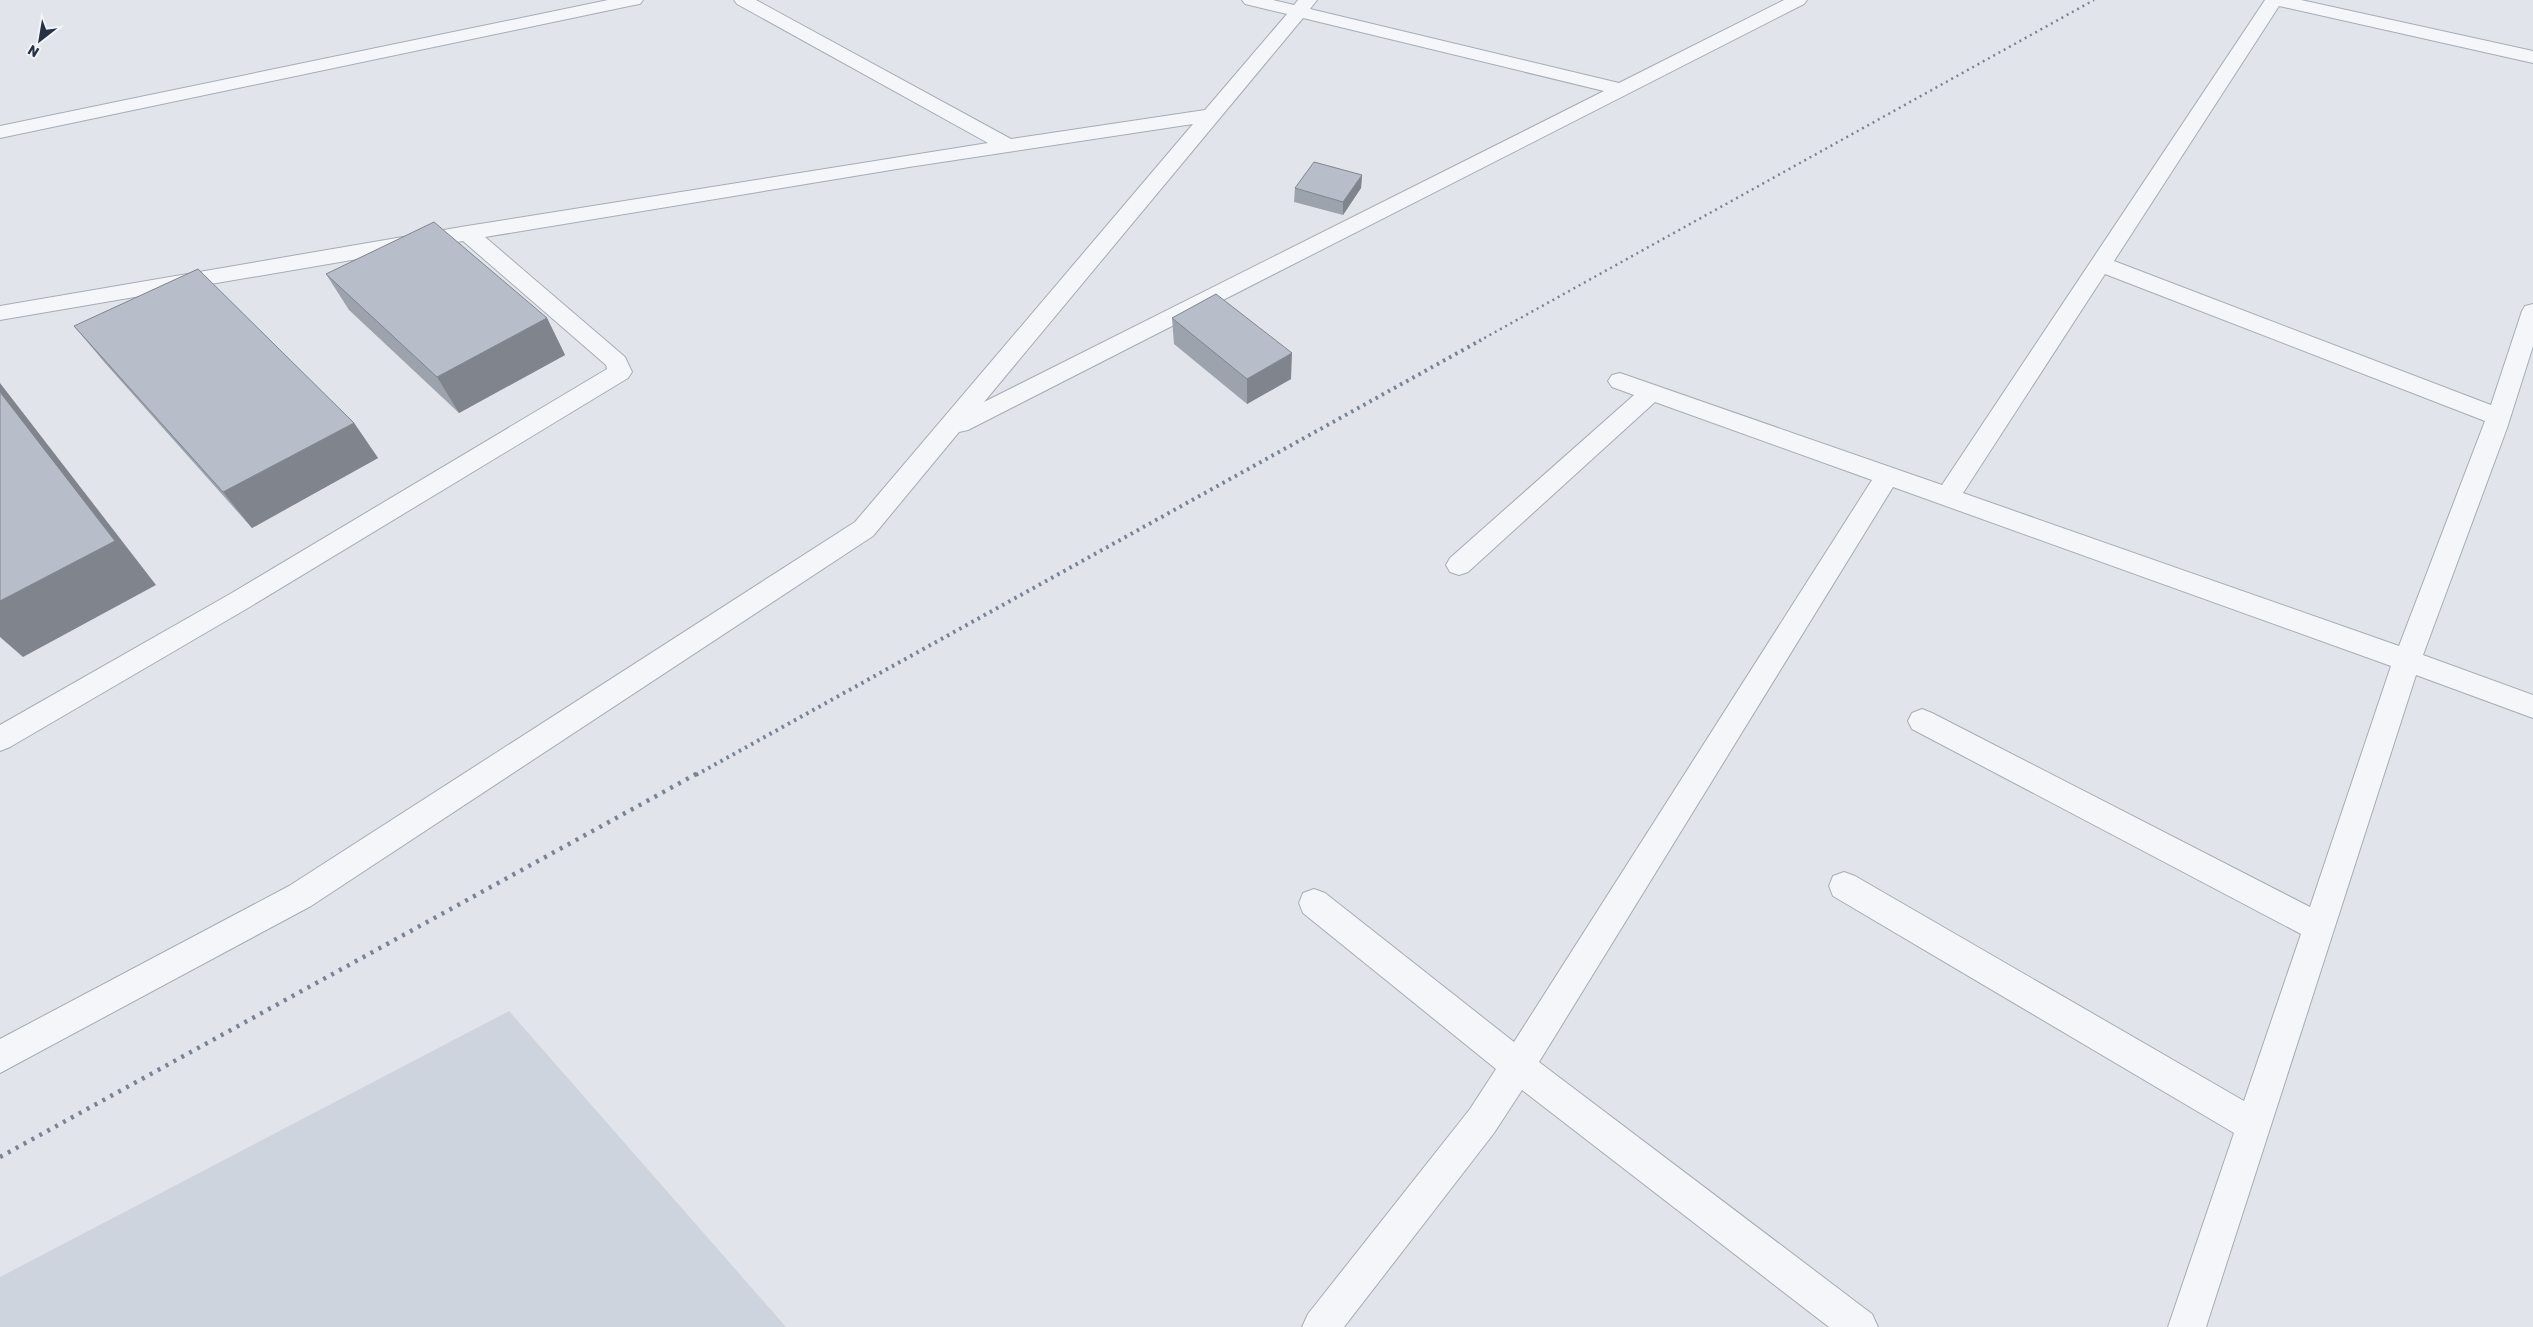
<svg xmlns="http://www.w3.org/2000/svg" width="2533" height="1327" viewBox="0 0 2533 1327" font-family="Rubik,sans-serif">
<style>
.built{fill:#ced4dd}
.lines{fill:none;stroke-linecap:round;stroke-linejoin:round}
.minor-casing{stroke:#a5acb6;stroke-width:2}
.minor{fill:#f4f6f9;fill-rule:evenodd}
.rail-far2{stroke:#788496;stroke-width:2.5;stroke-dasharray:2 4;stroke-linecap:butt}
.rail-far1{stroke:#788496;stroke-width:4;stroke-dasharray:2.5 4.5;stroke-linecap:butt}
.rail{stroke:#788496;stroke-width:4.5;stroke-dasharray:3 6;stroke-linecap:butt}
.wall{fill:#9da3ad}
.shaded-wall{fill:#80858d}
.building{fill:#b7bec9;stroke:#80858d}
</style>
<rect width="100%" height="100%" fill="#e1e5eb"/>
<path class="built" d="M509 1011 786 1327H0V1277Z"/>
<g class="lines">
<g class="minor-casing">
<g id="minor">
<path d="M608 0H643L640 4 634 5 0 138V126Z"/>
<path d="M734 0H756L1011 139 1205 110 1287 14 1245 4 1242 0H1273L1294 5 1298 0H1317L1310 9 1619 83 1784 0H1807L1804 4 968 430 959 432 873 536 311 906 0 1073V1039L289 886 855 522 1193 124 909 167 485 237 625 357 632 372 628 378 248 608 10 747 0 751V725L230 594 607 369 606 365 463 241 0 320V306L467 226 988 143 737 4ZM1303 18 1604 91 984 402Z"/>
<path d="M2265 0H2301L2533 51V63L2279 6 2114 261 2491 405 2522 311 2525 306 2533 304V346L2507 428 2423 655 2533 695V718L2416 675 2206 1327H2168L2234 1133 1833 896 1829 886 1833 876 1844 872 1855 876 2244 1101 2301 934 1912 729 1908 721 1912 713 1922 709 1932 713 2310 907 2391 666 1893 487 1539 1062 1872 1314 1878 1327H1829L1522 1090 1494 1133 1344 1327H1302L1308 1314 1470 1109 1496 1069 1303 913 1299 903 1303 893 1314 889 1325 893 1514 1042 1872 480 1655 402 1468 572 1459 575 1450 572 1446 565 1450 558 1634 395 1612 387 1608 381 1612 375 1620 373 1942 485ZM2105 274 2485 421 2399 646 1963 493Z"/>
</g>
</g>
<use href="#minor" class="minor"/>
<path class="rail-far2" d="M1479 341 2094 0"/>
<path class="rail-far1" d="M696 775 1481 340"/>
<path class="rail" d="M0 1157 698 773"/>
</g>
<g class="wall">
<path d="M1362 175 1361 188 1343 215 1294 202 1295 188Z"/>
<path d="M326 274 547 318 565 355 459 413 349 310Z"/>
<path d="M1172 318 1291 379 1247 404 1174 344Z"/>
<path d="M74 326 354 423 378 458 252 528 105 363Z"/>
</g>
<g class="shaded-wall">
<path d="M1362 175 1361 188 1343 215V202Z"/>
<path d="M547 318 565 355 459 413 437 377Z"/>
<path d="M1292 353 1291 379 1247 404V379Z"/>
<path d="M0 383 156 585 23 657 0 637Z"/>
<path d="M354 423 378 458 252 528 223 492Z"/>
</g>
<g class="building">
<path d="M1314 162 1362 175 1343 202 1295 188Z"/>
<path d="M434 222 547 318 437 377 326 274Z"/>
<path d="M198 269 354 423 223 492 74 326Z"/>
<path d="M1216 294 1292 353 1247 379 1172 318Z"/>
<path d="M0 392 115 541 0 601Z"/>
</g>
<g transform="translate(40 40) rotate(211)" stroke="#f1f4f8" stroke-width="4" paint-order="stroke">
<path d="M0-4L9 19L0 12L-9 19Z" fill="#273244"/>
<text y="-8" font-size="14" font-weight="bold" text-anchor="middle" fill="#273244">N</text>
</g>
</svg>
